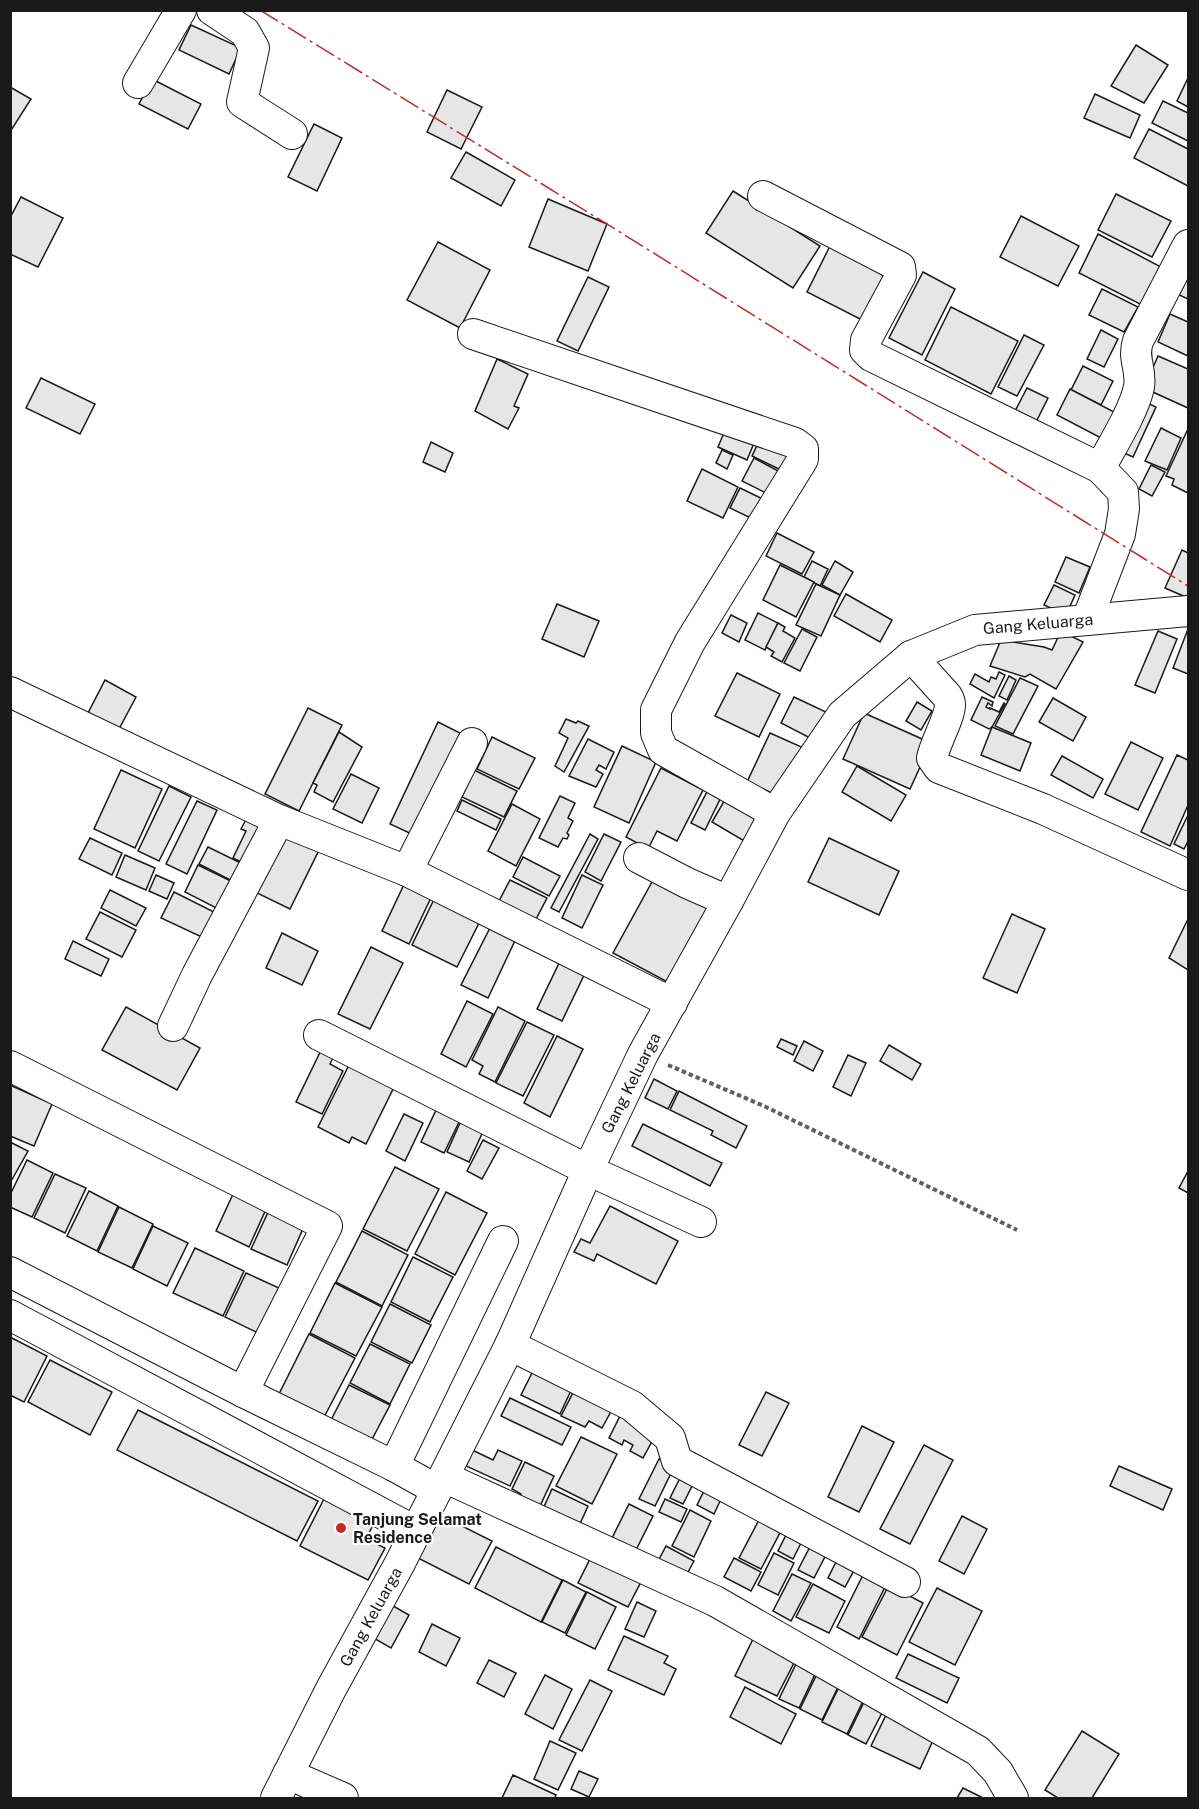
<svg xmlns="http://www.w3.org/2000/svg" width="1199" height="1809" viewBox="0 0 1199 1809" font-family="'Public Sans',sans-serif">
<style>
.building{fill:#e6e6e6;stroke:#1a1a1a;stroke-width:1.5}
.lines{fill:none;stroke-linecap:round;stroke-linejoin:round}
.minor-casing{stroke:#1a1a1a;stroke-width:32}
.path{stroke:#5f5f5f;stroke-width:4;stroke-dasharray:4.5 3;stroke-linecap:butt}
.minor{stroke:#fff;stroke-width:30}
.power{stroke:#c62828;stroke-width:1.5;stroke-dasharray:21 4.5 3 4.5;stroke-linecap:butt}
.poi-dot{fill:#c62828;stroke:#fff;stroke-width:2}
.labels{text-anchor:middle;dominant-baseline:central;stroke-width:4.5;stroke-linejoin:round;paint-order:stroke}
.street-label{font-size:16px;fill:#1a1a1a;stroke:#fff}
.poi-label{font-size:16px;font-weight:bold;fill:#1a1a1a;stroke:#fff;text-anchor:start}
</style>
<rect width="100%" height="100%" fill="#fff"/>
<g class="building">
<path d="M191 25 241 48 229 74 179 50Z"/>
<path d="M1136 45 1168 65 1144 103 1111 86Z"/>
<path d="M1188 78V107L1177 101Z"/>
<path d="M152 79 201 104 188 129 139 104Z"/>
<path d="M10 87 31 99 10 132Z"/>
<path d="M447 90 482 107 461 149 427 132Z"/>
<path d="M1095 94 1140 115 1130 138 1084 118Z"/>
<path d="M1163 101 1188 113V141L1152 123Z"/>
<path d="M314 124 342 138 317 191 288 177Z"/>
<path d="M1149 129 1188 149V186L1134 158Z"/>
<path d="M466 152 515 180 501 206 451 178Z"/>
<path d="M733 191 820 246 793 288 706 233Z"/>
<path d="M1116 194 1171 221 1152 257 1098 230Z"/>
<path d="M21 197 63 218 38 267 10 254V218Z"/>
<path d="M548 199 607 224 588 271 529 247Z"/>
<path d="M1021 216 1079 246 1058 286 1000 257Z"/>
<path d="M1098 234 1163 268 1144 306 1079 273Z"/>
<path d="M438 242 490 270 460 328 407 300Z"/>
<path d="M830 246 885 275 862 320 807 292Z"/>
<path d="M1188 270V299L1177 294Z"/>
<path d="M923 272 955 289 922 355 889 338Z"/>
<path d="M588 277 609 287 578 351 557 341Z"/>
<path d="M1102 289 1138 307 1124 332 1089 315Z"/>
<path d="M951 307 1018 341 991 394 925 360Z"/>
<path d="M1170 314 1188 322V356L1158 342Z"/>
<path d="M1101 330 1118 339 1104 367 1087 359Z"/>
<path d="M1024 335 1044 345 1017 396 998 387Z"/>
<path d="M1158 356 1188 369V408L1144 388Z"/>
<path d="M497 359 528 374 514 406 519 408 508 429 475 411Z"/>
<path d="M1083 366 1113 381 1101 405 1071 390Z"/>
<path d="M41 378 95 404 80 434 26 408Z"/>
<path d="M1027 388 1048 398 1034 426 1013 415Z"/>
<path d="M1070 389 1116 413 1103 439 1057 415Z"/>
<path d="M1139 399 1156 407 1133 457 1115 449Z"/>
<path d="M728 423 757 436 747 460 718 447Z"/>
<path d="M1161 428 1181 438 1167 470 1145 461Z"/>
<path d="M1187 431 1188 432V493L1172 485 1174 479 1166 476Z"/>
<path d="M762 435 792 449 781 470 752 456Z"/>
<path d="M431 442 453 453 445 472 423 462Z"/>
<path d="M722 450 733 455 727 469 716 463Z"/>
<path d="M754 458 782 473 770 495 742 481Z"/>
<path d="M1151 465 1165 472 1152 496 1139 489Z"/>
<path d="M702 469 738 487 723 518 687 501Z"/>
<path d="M740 488 769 502 759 522 730 508Z"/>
<path d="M777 533 814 552 802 574 766 556Z"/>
<path d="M1182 550 1188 553V598L1165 588Z"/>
<path d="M1066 557 1090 567 1079 593 1055 582Z"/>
<path d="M812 561 828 569 820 586 804 577Z"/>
<path d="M835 561 853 572 840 595 822 585Z"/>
<path d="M780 565 814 582 796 617 763 600Z"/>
<path d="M816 584 840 595 821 636 796 625Z"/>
<path d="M1054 585 1075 595 1066 615 1044 605Z"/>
<path d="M846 594 892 620 880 642 834 616Z"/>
<path d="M557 604 599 621 584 657 542 639Z"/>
<path d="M758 613 778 623 765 650 745 640Z"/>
<path d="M731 615 747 623 739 642 722 633Z"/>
<path d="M778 623 785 627 783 631 795 638 782 662 771 656 774 652 766 647Z"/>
<path d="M802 629 817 637 800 671 784 663Z"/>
<path d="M1188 629V674L1173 668Z"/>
<path d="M1061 631 1083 642 1056 689 1030 674 1025 677 990 666 1001 640 1044 647 1052 650Z"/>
<path d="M1158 631 1177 639 1155 693 1135 685Z"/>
<path d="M999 672 1005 675 994 698 970 684 975 674 989 682 991 677 996 679Z"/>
<path d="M737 673 780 694 759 737 715 716Z"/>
<path d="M1009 676 1016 680 1007 700 999 696Z"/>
<path d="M1020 678 1038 686 1013 734 995 726Z"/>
<path d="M105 680 136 697 119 729 88 713Z"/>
<path d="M794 697 826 712 812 739 781 723Z"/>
<path d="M982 697 993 702 992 706 988 703 986 707 990 709V708L999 712 1004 703 1005 704 992 727 989 729 971 720Z"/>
<path d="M1053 698 1086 717 1073 741 1039 722Z"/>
<path d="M917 702 932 711 921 730 906 721Z"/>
<path d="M308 708 342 725 299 811 265 794Z"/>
<path d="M864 713 931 743 910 789 843 759Z"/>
<path d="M566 719 576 723 578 721 589 726 564 772 555 766 568 738 559 733Z"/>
<path d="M438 722 466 736 418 837 390 824Z"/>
<path d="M992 727 1031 743 1020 771 981 755Z"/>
<path d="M339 732 362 747 333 802 314 792 317 785 313 783Z"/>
<path d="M770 733 806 749 783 798 747 782Z"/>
<path d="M492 737 535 758 519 789 477 769Z"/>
<path d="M588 739 614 752 606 769 599 765 596 770 603 774 596 787 569 776Z"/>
<path d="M1131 742 1163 758 1138 810 1105 794Z"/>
<path d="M622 746 656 762 629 823 594 807Z"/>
<path d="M1177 755 1188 760V805L1170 846 1141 832Z"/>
<path d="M1062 756 1103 779 1093 798 1051 775Z"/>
<path d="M857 766 906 795 891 821 842 792Z"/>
<path d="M661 768 703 790 677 841 657 831 648 849 626 837Z"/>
<path d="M121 770 162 789 135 848 94 829Z"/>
<path d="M474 770 517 791 504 817 462 797Z"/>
<path d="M351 774 379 788 362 823 333 809Z"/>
<path d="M713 780 726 787 705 830 691 823Z"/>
<path d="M169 786 191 797 159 861 138 851Z"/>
<path d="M730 791 768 814 751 845 712 822Z"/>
<path d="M560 796 575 803 568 818 573 821 567 833 569 835 567 839 563 838 558 847 539 838Z"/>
<path d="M462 800 501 819 496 830 457 811Z"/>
<path d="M197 801 217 810 187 874 166 864Z"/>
<path d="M512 804 540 819 516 866 488 851Z"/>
<path d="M251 810 271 820 243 863 233 858 246 831 241 829Z"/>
<path d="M1188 815V841L1184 849 1174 844Z"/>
<path d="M289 828 322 844 290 909 257 893Z"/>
<path d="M590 834 598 839 559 912 551 908Z"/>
<path d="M604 834 621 842 601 881 585 872Z"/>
<path d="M90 838 122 853 112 875 79 859Z"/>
<path d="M829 838 899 871 879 915 808 882Z"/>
<path d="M208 847 249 867 240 885 199 864Z"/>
<path d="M125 855 155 868 146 890 116 877Z"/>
<path d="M523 857 560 876 549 896 513 877Z"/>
<path d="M198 865 239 885 226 913 185 892Z"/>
<path d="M658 871 719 904 675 986 613 953Z"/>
<path d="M409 874 436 887 409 944 382 931Z"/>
<path d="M156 875 174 883 167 899 149 891Z"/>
<path d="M582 875 603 885 582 928 562 918Z"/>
<path d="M510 880 547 898 535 921 498 903Z"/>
<path d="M439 889 485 911 457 967 412 945Z"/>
<path d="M110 890 146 908 136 926 101 908Z"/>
<path d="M174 892 218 914 206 939 161 918Z"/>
<path d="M100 912 136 930 122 957 86 939Z"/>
<path d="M1012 914 1045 929 1017 993 983 978Z"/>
<path d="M1188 919V970L1169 958Z"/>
<path d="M494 920 519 932 488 998 461 985Z"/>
<path d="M282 933 318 951 302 985 266 968Z"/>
<path d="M73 941 109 959 101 976 65 959Z"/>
<path d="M371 947 403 963 370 1029 338 1014Z"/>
<path d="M562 957 587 969 562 1021 537 1009Z"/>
<path d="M467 1001 493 1014 466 1067 441 1054Z"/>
<path d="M126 1007 200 1048 177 1090 102 1050Z"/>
<path d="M498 1007 525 1021 495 1082 479 1074 483 1066 472 1060Z"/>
<path d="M527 1022 554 1035 523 1096 496 1083Z"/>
<path d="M557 1036 583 1049 550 1117 524 1103Z"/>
<path d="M781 1039 797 1046 793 1055 777 1047Z"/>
<path d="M804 1041 823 1051 813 1071 794 1061Z"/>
<path d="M325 1042 338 1048 330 1064 343 1071 322 1114 296 1102Z"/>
<path d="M889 1045 921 1064 912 1080 880 1061Z"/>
<path d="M848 1055 866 1063 851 1096 833 1087Z"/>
<path d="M351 1061 396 1083 366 1144 352 1137 349 1143 318 1127Z"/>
<path d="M654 1079 677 1091 668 1109 645 1098Z"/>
<path d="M10 1085 52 1104 34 1146 10 1136Z"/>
<path d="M679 1091 747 1126 736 1148 711 1135 713 1131 670 1110Z"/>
<path d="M437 1108 461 1118 444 1153 421 1142Z"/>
<path d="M404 1114 423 1123 405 1161 386 1151Z"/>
<path d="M464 1114 486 1125 469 1162 447 1152Z"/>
<path d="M643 1124 722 1163 710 1186 632 1146Z"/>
<path d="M483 1140 499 1148 482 1179 467 1171Z"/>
<path d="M10 1142 28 1151 10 1183Z"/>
<path d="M27 1160 53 1173 32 1217 10 1207V1195Z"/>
<path d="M395 1167 439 1189 407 1251 363 1229Z"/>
<path d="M1188 1171V1193L1179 1188Z"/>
<path d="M55 1174 86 1188 65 1233 34 1218Z"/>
<path d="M89 1191 118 1206 97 1251 67 1236Z"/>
<path d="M234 1192 267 1207 249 1247 216 1231Z"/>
<path d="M446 1192 487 1213 455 1275 415 1254Z"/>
<path d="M610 1206 678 1241 656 1284 597 1254 594 1261 574 1252 581 1239 590 1243Z"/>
<path d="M119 1207 153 1224 132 1268 98 1252Z"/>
<path d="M270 1208 305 1224 287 1265 251 1249Z"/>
<path d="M153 1226 188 1243 167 1286 133 1269Z"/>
<path d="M362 1231 408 1255 382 1306 336 1282Z"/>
<path d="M195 1248 244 1271 223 1316 173 1293Z"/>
<path d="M413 1257 453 1277 430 1322 391 1302Z"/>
<path d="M246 1273 279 1288 258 1333 225 1317Z"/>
<path d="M335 1283 382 1307 356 1356 310 1333Z"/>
<path d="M390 1304 431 1325 412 1363 371 1342Z"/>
<path d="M309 1334 355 1358 322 1421 277 1398Z"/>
<path d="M10 1337 47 1356 24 1402 10 1395Z"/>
<path d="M370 1344 410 1364 390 1404 350 1383Z"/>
<path d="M50 1360 112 1392 90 1435 28 1402Z"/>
<path d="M536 1365 574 1384 560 1414 521 1395Z"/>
<path d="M349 1385 390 1405 369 1445 329 1424Z"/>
<path d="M577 1385 615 1404 602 1428 589 1421 585 1427 561 1416Z"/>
<path d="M766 1392 789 1403 762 1456 739 1445Z"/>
<path d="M510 1398 571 1427 562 1445 501 1416Z"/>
<path d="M138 1410 318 1501 297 1541 117 1450Z"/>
<path d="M621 1414 657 1432 643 1458 630 1451 633 1445 624 1440 622 1445 609 1438Z"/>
<path d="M862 1426 894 1442 859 1512 828 1497Z"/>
<path d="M581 1437 617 1454 592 1504 556 1486Z"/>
<path d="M924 1445 953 1460 910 1544 880 1529Z"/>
<path d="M468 1448 493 1460 498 1450 522 1461 510 1486 466 1466 470 1458Z"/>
<path d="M659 1459 674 1467 655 1506 639 1499Z"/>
<path d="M525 1462 554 1476 540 1506 520 1496 521 1494 512 1489Z"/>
<path d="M1119 1466 1172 1489 1163 1510 1110 1486Z"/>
<path d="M684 1470 697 1476 683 1504 670 1498Z"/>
<path d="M707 1485 722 1497 714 1514 697 1505Z"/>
<path d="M552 1489 588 1506 579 1526 543 1509Z"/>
<path d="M328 1491 377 1517 366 1539 385 1548 368 1580 300 1546Z"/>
<path d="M665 1499 687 1509 681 1522 659 1512Z"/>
<path d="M629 1504 653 1516 631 1560 607 1548Z"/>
<path d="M690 1510 711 1521 694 1557 672 1546Z"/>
<path d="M434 1512 492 1541 469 1584 412 1555Z"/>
<path d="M761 1516 783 1527 761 1569 739 1558Z"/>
<path d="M962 1516 987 1529 964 1574 939 1561Z"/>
<path d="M792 1523 807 1531 793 1559 778 1551Z"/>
<path d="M815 1537 831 1545 814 1578 798 1570Z"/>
<path d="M666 1546 694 1561 682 1583 654 1569Z"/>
<path d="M496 1547 562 1580 541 1622 475 1588Z"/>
<path d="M595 1549 645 1574 628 1607 578 1583Z"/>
<path d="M774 1553 794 1563 778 1595 758 1585Z"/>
<path d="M840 1554 858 1563 845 1587 828 1578Z"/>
<path d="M734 1558 761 1572 751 1591 724 1577Z"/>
<path d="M792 1574 811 1583 791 1621 773 1611Z"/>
<path d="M863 1575 885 1587 859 1639 837 1627Z"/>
<path d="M563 1580 586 1592 565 1633 542 1622Z"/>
<path d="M813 1584 845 1601 829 1633 796 1617Z"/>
<path d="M889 1585 923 1603 897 1655 862 1637Z"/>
<path d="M937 1588 982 1611 955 1665 909 1642Z"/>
<path d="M587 1592 616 1607 595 1649 566 1635Z"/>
<path d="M637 1602 656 1611 644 1637 625 1629Z"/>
<path d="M388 1603 409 1615 391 1648 370 1636Z"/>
<path d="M432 1624 460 1638 446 1666 419 1652Z"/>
<path d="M624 1636 668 1656 664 1663 676 1669 664 1695 608 1670Z"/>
<path d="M753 1639 796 1659 777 1696 735 1676Z"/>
<path d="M908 1654 959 1678 947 1703 896 1678Z"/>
<path d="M489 1660 516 1673 504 1697 477 1683Z"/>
<path d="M798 1660 817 1670 799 1708 779 1699Z"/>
<path d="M818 1672 840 1683 822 1720 800 1709Z"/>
<path d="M545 1675 572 1689 553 1729 525 1714Z"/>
<path d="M590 1680 612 1691 582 1751 559 1740Z"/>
<path d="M841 1683 866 1695 847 1734 822 1722Z"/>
<path d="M745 1687 796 1714 781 1744 730 1717Z"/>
<path d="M867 1696 886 1705 866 1744 848 1735Z"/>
<path d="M887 1713 935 1736 920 1769 871 1746Z"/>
<path d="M1082 1731 1119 1754 1092 1798H1058L1045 1790Z"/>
<path d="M550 1741 576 1753 558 1790 534 1779Z"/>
<path d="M579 1771 598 1779 589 1797 571 1789Z"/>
<path d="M513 1775 556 1795 555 1798H502Z"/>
<path d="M963 1788 983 1798H957Z"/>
</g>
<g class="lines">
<g class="minor-casing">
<g id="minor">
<path d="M212 10 245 32 254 48 242 102 292 134"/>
<path d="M138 83 181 10"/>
<path d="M763 196 900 267 901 275 866 340 865 350 871 356 1100 468 1123 492 1124 509 1120 534 1087 620"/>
<path d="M473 334 795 443 803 449V459L690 642 656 710V733L663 750 775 813"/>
<path d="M1100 468C1112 446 1134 411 1139 387 1142 369 1132 359 1138 341L1188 245"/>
<path d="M911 656 947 696C949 699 950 701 950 705 950 717 935 743 932 758L939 768 1043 809 1188 875"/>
<path d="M10 692 279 820 407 871 672 1003"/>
<path d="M639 858 687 883 728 901"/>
<path d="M407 871 472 743"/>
<path d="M173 1026 197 975 279 820"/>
<path d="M319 1035 588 1170 701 1222"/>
<path d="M10 1066 327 1226 243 1392"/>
<path d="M10 1272 243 1392 394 1466 437 1490"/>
<path d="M10 1315 415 1531"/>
<path d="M510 1345 632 1406 670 1438 677 1461 905 1582"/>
<path d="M394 1466 503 1241"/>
<path d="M444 1477 715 1601 978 1751 998 1772 1013 1798"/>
<path d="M288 1774 343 1798"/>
<path d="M276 1798 331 1689 400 1563 510 1345 588 1170 643 1054 728 901 775 813 842 715 911 656 975 630 1188 611"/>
</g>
</g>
<path class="path" d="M668 1065 764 1106 1017 1230"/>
<use href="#minor" class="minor"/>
<path class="power" d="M260 10 615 229 1188 586"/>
</g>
<circle class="poi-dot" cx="341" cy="1528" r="6"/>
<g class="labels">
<g class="street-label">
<text transform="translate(1038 624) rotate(-5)">Gang Keluarga</text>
<text transform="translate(631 1083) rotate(-63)">Gang Keluarga</text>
<text transform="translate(371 1617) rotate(-61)">Gang Keluarga</text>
</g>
<g class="poi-label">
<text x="353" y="1519">Tanjung Selamat<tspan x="353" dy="18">Residence</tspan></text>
</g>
</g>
<rect width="1199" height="1809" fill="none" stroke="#1a1a1a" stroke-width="24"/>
</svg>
